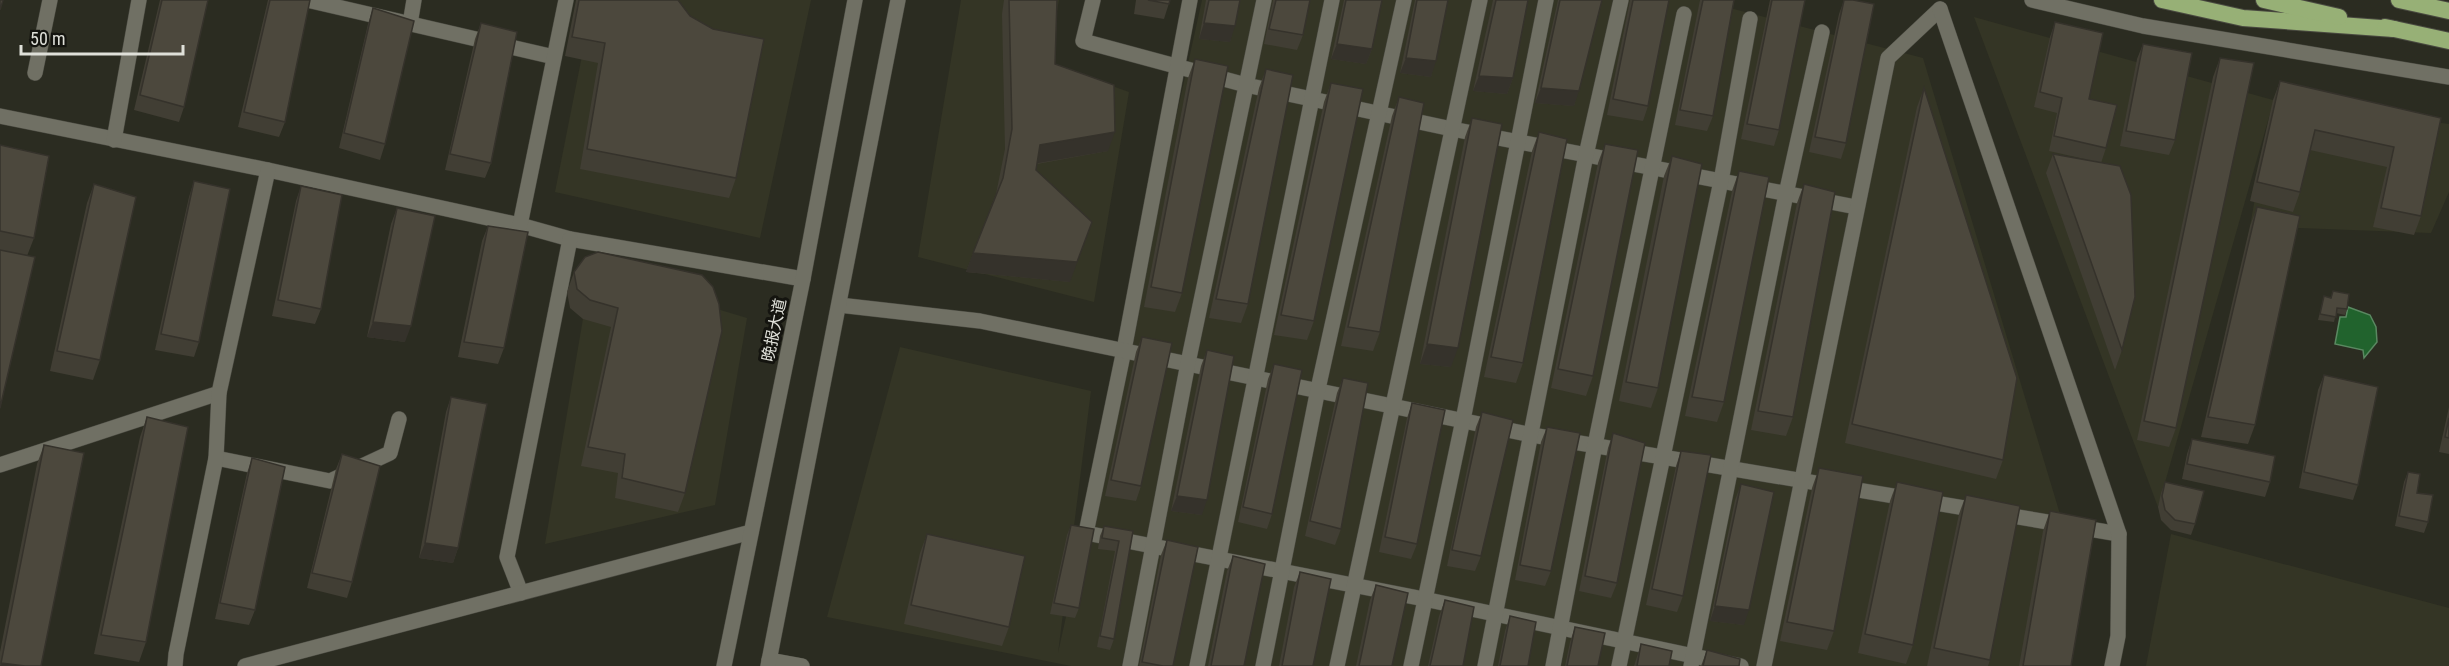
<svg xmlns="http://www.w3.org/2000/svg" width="2449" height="666" viewBox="0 0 2449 666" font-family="'Roboto Condensed','Noto Sans SC',sans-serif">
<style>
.built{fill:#343525}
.water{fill:#21632d;stroke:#5a8861;stroke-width:1.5}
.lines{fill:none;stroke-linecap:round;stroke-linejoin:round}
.minor-casing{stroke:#494940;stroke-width:16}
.tertiary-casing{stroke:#494940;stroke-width:16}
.secondary-casing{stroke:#494940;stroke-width:16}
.trunk-casing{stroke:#494940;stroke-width:18}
.minor{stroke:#707064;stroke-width:15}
.tertiary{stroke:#707064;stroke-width:15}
.secondary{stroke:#707064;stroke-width:15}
.trunk{stroke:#97b076;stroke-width:16}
.wall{fill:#413e34}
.shaded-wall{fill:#35322b}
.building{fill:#4c483d;stroke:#35322b;stroke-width:1.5}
.labels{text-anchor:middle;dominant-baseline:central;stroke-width:6;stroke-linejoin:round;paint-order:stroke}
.street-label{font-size:16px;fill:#dfe0d9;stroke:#14140f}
</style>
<rect width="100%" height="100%" fill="#2b2c21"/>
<g class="built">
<path d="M593 0H811L760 238 555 192Z"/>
<path d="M961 0H1059L1048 63 1129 92 1094 302 918 257Z"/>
<path d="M1202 0H1699L1923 58 2081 584 2067 666H1071L827 617 900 347 1091 391 1058 653Z"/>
<path d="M1974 17 2273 100 2449 124V192L2431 233 2250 226 2271 110 2158 507Z"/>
<path d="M591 271 747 318 715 505 545 544Z"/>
<path d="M2171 534 2449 608V666H2146Z"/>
</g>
<path class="water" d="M2348 307 2370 315 2376 327 2377 342 2364 358 2363 350 2335 344 2340 317H2346Z"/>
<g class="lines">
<g class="minor-casing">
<g id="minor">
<path d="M307 0 554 57"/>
<path d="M1093 0 1083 41 1246 85 1452 129 1856 207"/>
<path d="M1190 0 1124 350 1086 533 1424 599 1741 666"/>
<path d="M410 24 414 0"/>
<path d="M35 73 50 0"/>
<path d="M0 116 268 170 520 225 570 239 803 279"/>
<path d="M114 140 139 0"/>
<path d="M520 225 566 0"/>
<path d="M839 305 980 321 1532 435 2119 534"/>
<path d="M216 458 330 481 390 453 399 419"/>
<path d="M0 465 219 393 268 170"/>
<path d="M521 593 507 557 570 239"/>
<path d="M769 660 802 666"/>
<path d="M175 666 176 654 216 458 219 393"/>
<path d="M245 666 751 532"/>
<path d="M1130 666 1188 363 1264 0"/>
<path d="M1197 666 1332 0"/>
<path d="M1263 666 1318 389 1404 0"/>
<path d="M1337 666 1480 0"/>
<path d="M1411 666 1463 420 1546 0"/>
<path d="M1485 666 1586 155 1621 0"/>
<path d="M1553 666 1595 445 1684 14"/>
<path d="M1619 666 1721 181 1750 19"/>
<path d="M1691 666 1786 194 1822 32"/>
<path d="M1764 666 1888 58 1940 9"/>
</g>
</g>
<g class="tertiary-casing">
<path id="tertiary" d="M1940 9 2119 534 2118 636 2112 666"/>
</g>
<g class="secondary-casing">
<g id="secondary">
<path d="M2032 0 2143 26 2449 77"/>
<path d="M724 666 803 279 855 0"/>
<path d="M768 666 898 0"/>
</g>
</g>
<g class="trunk-casing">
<g id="trunk">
<path d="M2162 0 2243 18 2394 29"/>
<path d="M2264 0 2339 17"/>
<path d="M2399 0 2449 11"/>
<path d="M2385 27 2449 41"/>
</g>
</g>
<use href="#minor" class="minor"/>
<use href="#tertiary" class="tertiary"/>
<use href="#secondary" class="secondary"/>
<use href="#trunk" class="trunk"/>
</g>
<g class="wall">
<path d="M160 0H208L184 107 179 122 134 110Z"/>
<path d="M268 0H310L285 122 279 137 238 127Z"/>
<path d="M576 0H678L736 178 729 198 580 169 598 63 565 56Z"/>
<path d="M1004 0H1057L1055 64 1108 151 1037 164 1036 170 1070 282 966 272 996 194 1005 149 1002 14Z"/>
<path d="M1136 0H1170L1164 19 1134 14Z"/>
<path d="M1206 0H1240L1230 42 1199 39Z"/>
<path d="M1273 0H1310L1303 35 1297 50 1264 44Z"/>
<path d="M1344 0H1382L1372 49 1366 64 1331 59Z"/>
<path d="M1415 0H1448L1431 77 1400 73Z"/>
<path d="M1493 0H1528L1513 78 1507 94 1473 91Z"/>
<path d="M1558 0H1602L1574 106 1535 103Z"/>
<path d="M1630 0H1669L1648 106 1643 121 1607 115Z"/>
<path d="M1700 0H1734L1713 116 1707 131 1675 125Z"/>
<path d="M1770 0H1805L1779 130 1774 146 1741 139Z"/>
<path d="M1844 0 1846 143 1841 159 1809 152 1839 14Z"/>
<path d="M373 8 385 144 380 160 339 148 368 24Z"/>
<path d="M2055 22 2089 99 2106 148 2101 163 2122 350 2115 370 2046 173 2053 154 2089 160 2049 151 2057 113 2034 107 2050 37Z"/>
<path d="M481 23 491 163 485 178 445 170 475 39Z"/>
<path d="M2143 44 2175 140 2169 155 2120 146 2137 59Z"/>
<path d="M2220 58 2176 428 2169 447 2137 440 2213 77Z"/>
<path d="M1195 59 1182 293 1175 312 1144 307 1188 78Z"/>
<path d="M1266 69 1248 304 1241 323 1209 318 1259 88Z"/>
<path d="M2280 81 2441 118 2421 216 2414 235 2373 227 2387 167 2310 150 2300 192 2293 212 2250 201 2273 100Z"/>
<path d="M1331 83 1314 321 1307 340 1274 335 1324 102Z"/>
<path d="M1924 88 2003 460 1996 479 1845 443 1917 107Z"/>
<path d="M1399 97 1380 332 1373 351 1341 346 1392 116Z"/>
<path d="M1472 118 1451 367 1420 364 1465 137Z"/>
<path d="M1539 132 1523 363 1516 383 1484 377 1532 151Z"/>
<path d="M1605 144 1593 376 1586 396 1551 388 1598 163Z"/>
<path d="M0 145 34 238 27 256 35 257 0 409Z"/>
<path d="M1672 156 1658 388 1651 408 1619 401 1664 176Z"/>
<path d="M1739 171 1724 402 1717 422 1685 416 1732 191Z"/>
<path d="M194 181 199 342 194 357 155 350 189 197Z"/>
<path d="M94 184 100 360 93 380 50 371 87 203Z"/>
<path d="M1804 184 1793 417 1786 436 1751 430 1797 203Z"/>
<path d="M301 186 321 309 315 324 272 316 296 201Z"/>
<path d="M2257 207 2255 425 2248 444 2201 437 2250 226Z"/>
<path d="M397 208 405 342 367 337 391 224Z"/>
<path d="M488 226 504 348 498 364 458 357 482 241Z"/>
<path d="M598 252 685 493 678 512 615 498 618 473 581 466 611 327 583 319 570 308 567 292 574 272Z"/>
<path d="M2333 291 2347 309 2345 315 2336 313 2334 322 2318 320 2324 296 2331 298Z"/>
<path d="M1142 337 1141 486 1136 501 1105 496 1136 352Z"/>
<path d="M1207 350 1202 515 1171 511 1201 366Z"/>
<path d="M1274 364 1272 514 1267 529 1238 522 1268 379Z"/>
<path d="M2324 375 2358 485 2353 500 2299 488 2318 390Z"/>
<path d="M1343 378 1341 529 1335 545 1305 536 1337 393Z"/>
<path d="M451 397 458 548 453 563 419 558 446 412Z"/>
<path d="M1412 403 1417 544 1411 559 1379 552 1407 418Z"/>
<path d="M2449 407V454L2439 452Z"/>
<path d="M1482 412 1481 556 1475 571 1447 566 1476 427Z"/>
<path d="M147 417 146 642 139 662 94 654 140 437Z"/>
<path d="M1547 427 1551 571 1545 586 1515 580 1541 442Z"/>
<path d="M1613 433 1617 583 1611 598 1579 591 1608 448Z"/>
<path d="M2192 439 2270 482 2265 497 2182 479 2187 454Z"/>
<path d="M44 445 41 666H0V652L37 464Z"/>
<path d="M1681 451 1683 596 1677 612 1646 605 1676 466Z"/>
<path d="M342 454 352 582 347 598 307 588 336 469Z"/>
<path d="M252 458 255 610 249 625 215 619 247 473Z"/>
<path d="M1819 468 1834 631 1827 650 1780 641 1812 488Z"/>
<path d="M2408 472 2417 493 2428 522 2424 533 2395 526 2404 482Z"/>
<path d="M1897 482 1913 645 1906 664 1858 653 1890 501Z"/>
<path d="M2165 482 2195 524 2191 535 2171 530 2161 520 2158 507 2161 493Z"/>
<path d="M1741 484 1744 625 1710 621 1735 500Z"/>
<path d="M1966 495 1990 660 1988 666H1927L1959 514Z"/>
<path d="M2050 511 2071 666H2019L2043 531Z"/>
<path d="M1071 525 1079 608 1075 618 1050 614 1067 535Z"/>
<path d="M1104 526 1133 531 1114 639 1110 650 1097 647 1115 551 1098 549 1100 536Z"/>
<path d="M927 534 1009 627 1002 646 904 624 920 553Z"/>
<path d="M1167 540 1173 666H1139L1161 555Z"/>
<path d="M1233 556 1244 666H1208L1227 571Z"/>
<path d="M1300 572 1313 666H1279L1294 587Z"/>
<path d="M1376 585 1392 666H1356L1370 600Z"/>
<path d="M1445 600 1463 666H1428L1439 616Z"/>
<path d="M1510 616 1528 666H1498L1505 631Z"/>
<path d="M1575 627 1598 666H1565L1570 642Z"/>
<path d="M1641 644 1669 666H1634Z"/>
<path d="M1707 650 1739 666H1701Z"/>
</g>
<g class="shaded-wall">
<path d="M1204 23 1235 26 1230 42 1199 39Z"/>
<path d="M1337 44 1372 49 1366 64 1331 59Z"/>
<path d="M1406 58 1436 61 1431 77 1400 73Z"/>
<path d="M1479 76 1513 78 1507 94 1473 91Z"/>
<path d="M1541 88 1579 91 1574 106 1535 103Z"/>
<path d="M1115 132 1108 151 1033 164 1040 145Z"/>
<path d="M1092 222 1070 282 966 272 973 253Z"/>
<path d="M373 322 411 326 405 342 367 337Z"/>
<path d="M1427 344 1458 348 1451 367 1420 364Z"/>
<path d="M1177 496 1207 500 1202 515 1171 511Z"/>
<path d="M425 543 458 548 453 563 419 558Z"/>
<path d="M1715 606 1749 610 1744 625 1710 621Z"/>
<path d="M1 663 25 666H0Z"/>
</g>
<g class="building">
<path d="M0 0H3L0 10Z"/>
<path d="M162 0H208L184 107 140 95Z"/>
<path d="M270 0H310L285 122 244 112Z"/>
<path d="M579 0H678L690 16 713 29 764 39 736 178 587 149 605 43 572 37Z"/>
<path d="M1009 0H1057L1055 64 1114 85 1115 132 1040 145 1036 170 1092 222 1077 262 973 253 1003 178 1012 129Z"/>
<path d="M1148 0H1170L1169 4Z"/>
<path d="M1209 0H1240L1235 26 1204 23Z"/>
<path d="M1276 0H1310L1303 35 1269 29Z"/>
<path d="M1346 0H1382L1372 49 1337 44Z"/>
<path d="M1417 0H1448L1436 61 1406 58Z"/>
<path d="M1496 0H1528L1513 78 1479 76Z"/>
<path d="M1560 0H1602L1579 91 1541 88Z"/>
<path d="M1633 0H1669L1648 106 1613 99Z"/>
<path d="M1703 0H1734L1713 116 1680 110Z"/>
<path d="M1772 0H1805L1779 130 1747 124Z"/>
<path d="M1844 0H1853L1874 4 1846 143 1815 137Z"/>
<path d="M373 8 414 21 385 144 344 133Z"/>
<path d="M2055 22 2103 33 2089 99 2117 105 2106 148 2054 136 2062 98 2040 92Z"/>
<path d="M481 23 517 32 491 163 450 154Z"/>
<path d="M2143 44 2192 53 2175 140 2126 131Z"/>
<path d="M2220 58 2254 63 2176 428 2144 421Z"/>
<path d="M1195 59 1228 66 1182 293 1151 287Z"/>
<path d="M1266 69 1293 75 1248 304 1216 299Z"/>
<path d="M2280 81 2441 118 2421 216 2381 208 2394 147 2315 130 2300 192 2257 182Z"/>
<path d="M1331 83 1363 89 1314 321 1281 315Z"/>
<path d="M1924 88 2017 378 2003 460 1852 424Z"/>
<path d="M1399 97 1424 103 1380 332 1348 327Z"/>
<path d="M1472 118 1502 124 1458 348 1427 344Z"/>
<path d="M1539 132 1567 139 1523 363 1491 357Z"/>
<path d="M1605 144 1638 150 1593 376 1558 369Z"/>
<path d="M0 145 49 156 34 238 0 231Z"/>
<path d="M2053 154 2120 166 2131 195 2135 297 2122 350Z"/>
<path d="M1672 156 1702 164 1658 388 1626 382Z"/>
<path d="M1739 171 1769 177 1724 402 1692 397Z"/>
<path d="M194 181 230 189 199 342 161 334Z"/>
<path d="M94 184 136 197 100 360 57 351Z"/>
<path d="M1804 184 1835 192 1793 417 1758 411Z"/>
<path d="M301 186 342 195 321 309 278 300Z"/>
<path d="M2257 207 2300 216 2255 425 2208 417Z"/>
<path d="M397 208 435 216 411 326 373 322Z"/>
<path d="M488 226 528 232 504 348 464 342Z"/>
<path d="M0 250 35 257 0 408Z"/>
<path d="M598 252 702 275 713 287 719 304 722 331 685 493 622 478 625 454 588 447 618 308 590 300 577 289 574 272 585 257Z"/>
<path d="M2333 291 2349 294 2347 309 2337 308 2336 317 2320 314 2324 296 2331 298Z"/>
<path d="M1142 337 1172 343 1141 486 1111 480Z"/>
<path d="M1207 350 1234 356 1207 500 1177 496Z"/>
<path d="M1274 364 1302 370 1272 514 1243 507Z"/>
<path d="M2324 375 2378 387 2358 485 2304 472Z"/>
<path d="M1343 378 1368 383 1341 529 1310 521Z"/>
<path d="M451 397 487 404 458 548 425 543Z"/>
<path d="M1412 403 1445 410 1417 544 1385 537Z"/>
<path d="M1482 412 1513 420 1481 556 1452 550Z"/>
<path d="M147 417 188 427 146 642 101 635Z"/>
<path d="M2449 418V438L2445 437Z"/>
<path d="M1547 427 1580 433 1551 571 1520 565Z"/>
<path d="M1613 433 1645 443 1617 583 1585 576Z"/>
<path d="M2192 439 2275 456 2270 482 2187 464Z"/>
<path d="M44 445 84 453 41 666H25L1 663Z"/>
<path d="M1681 451 1711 455 1683 596 1652 589Z"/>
<path d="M342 454 380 466 352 582 312 573Z"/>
<path d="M252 458 285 467 255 610 220 603Z"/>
<path d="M1819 468 1863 476 1834 631 1787 622Z"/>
<path d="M2408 472 2420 474 2417 493 2433 495 2428 522 2399 516Z"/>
<path d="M1897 482 1943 492 1913 645 1865 634Z"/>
<path d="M2165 482 2204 491 2195 524 2175 520 2165 510 2162 496Z"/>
<path d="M1741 484 1774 492 1749 610 1715 606Z"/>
<path d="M1966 495 2020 506 1990 660 1934 648Z"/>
<path d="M2050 511 2096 520 2071 666H2023Z"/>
<path d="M1071 525 1094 529 1079 608 1054 603Z"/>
<path d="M1104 526 1133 531 1114 639 1100 636 1119 541 1102 538Z"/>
<path d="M927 534 1025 556 1009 627 911 605Z"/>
<path d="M1167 540 1198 547 1173 666H1163L1142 662Z"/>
<path d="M1233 556 1265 564 1244 666H1211Z"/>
<path d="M1300 572 1331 579 1313 666H1282Z"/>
<path d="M1376 585 1408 593 1392 666H1359Z"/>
<path d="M1445 600 1474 607 1463 666H1430Z"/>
<path d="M1510 616 1536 622 1528 666H1500Z"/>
<path d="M1575 627 1605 633 1598 666H1567Z"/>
<path d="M1641 644 1672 651 1669 666H1637Z"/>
<path d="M1707 650 1740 659 1739 666H1703Z"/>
</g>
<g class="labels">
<g class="street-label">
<text transform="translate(774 330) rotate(-78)">晚报大道</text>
</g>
</g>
<path d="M21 45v9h162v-9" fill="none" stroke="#dfe0d9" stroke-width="3"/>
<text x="30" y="45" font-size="18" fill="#dfe0d9" stroke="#14140f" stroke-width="4.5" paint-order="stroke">50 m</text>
</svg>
